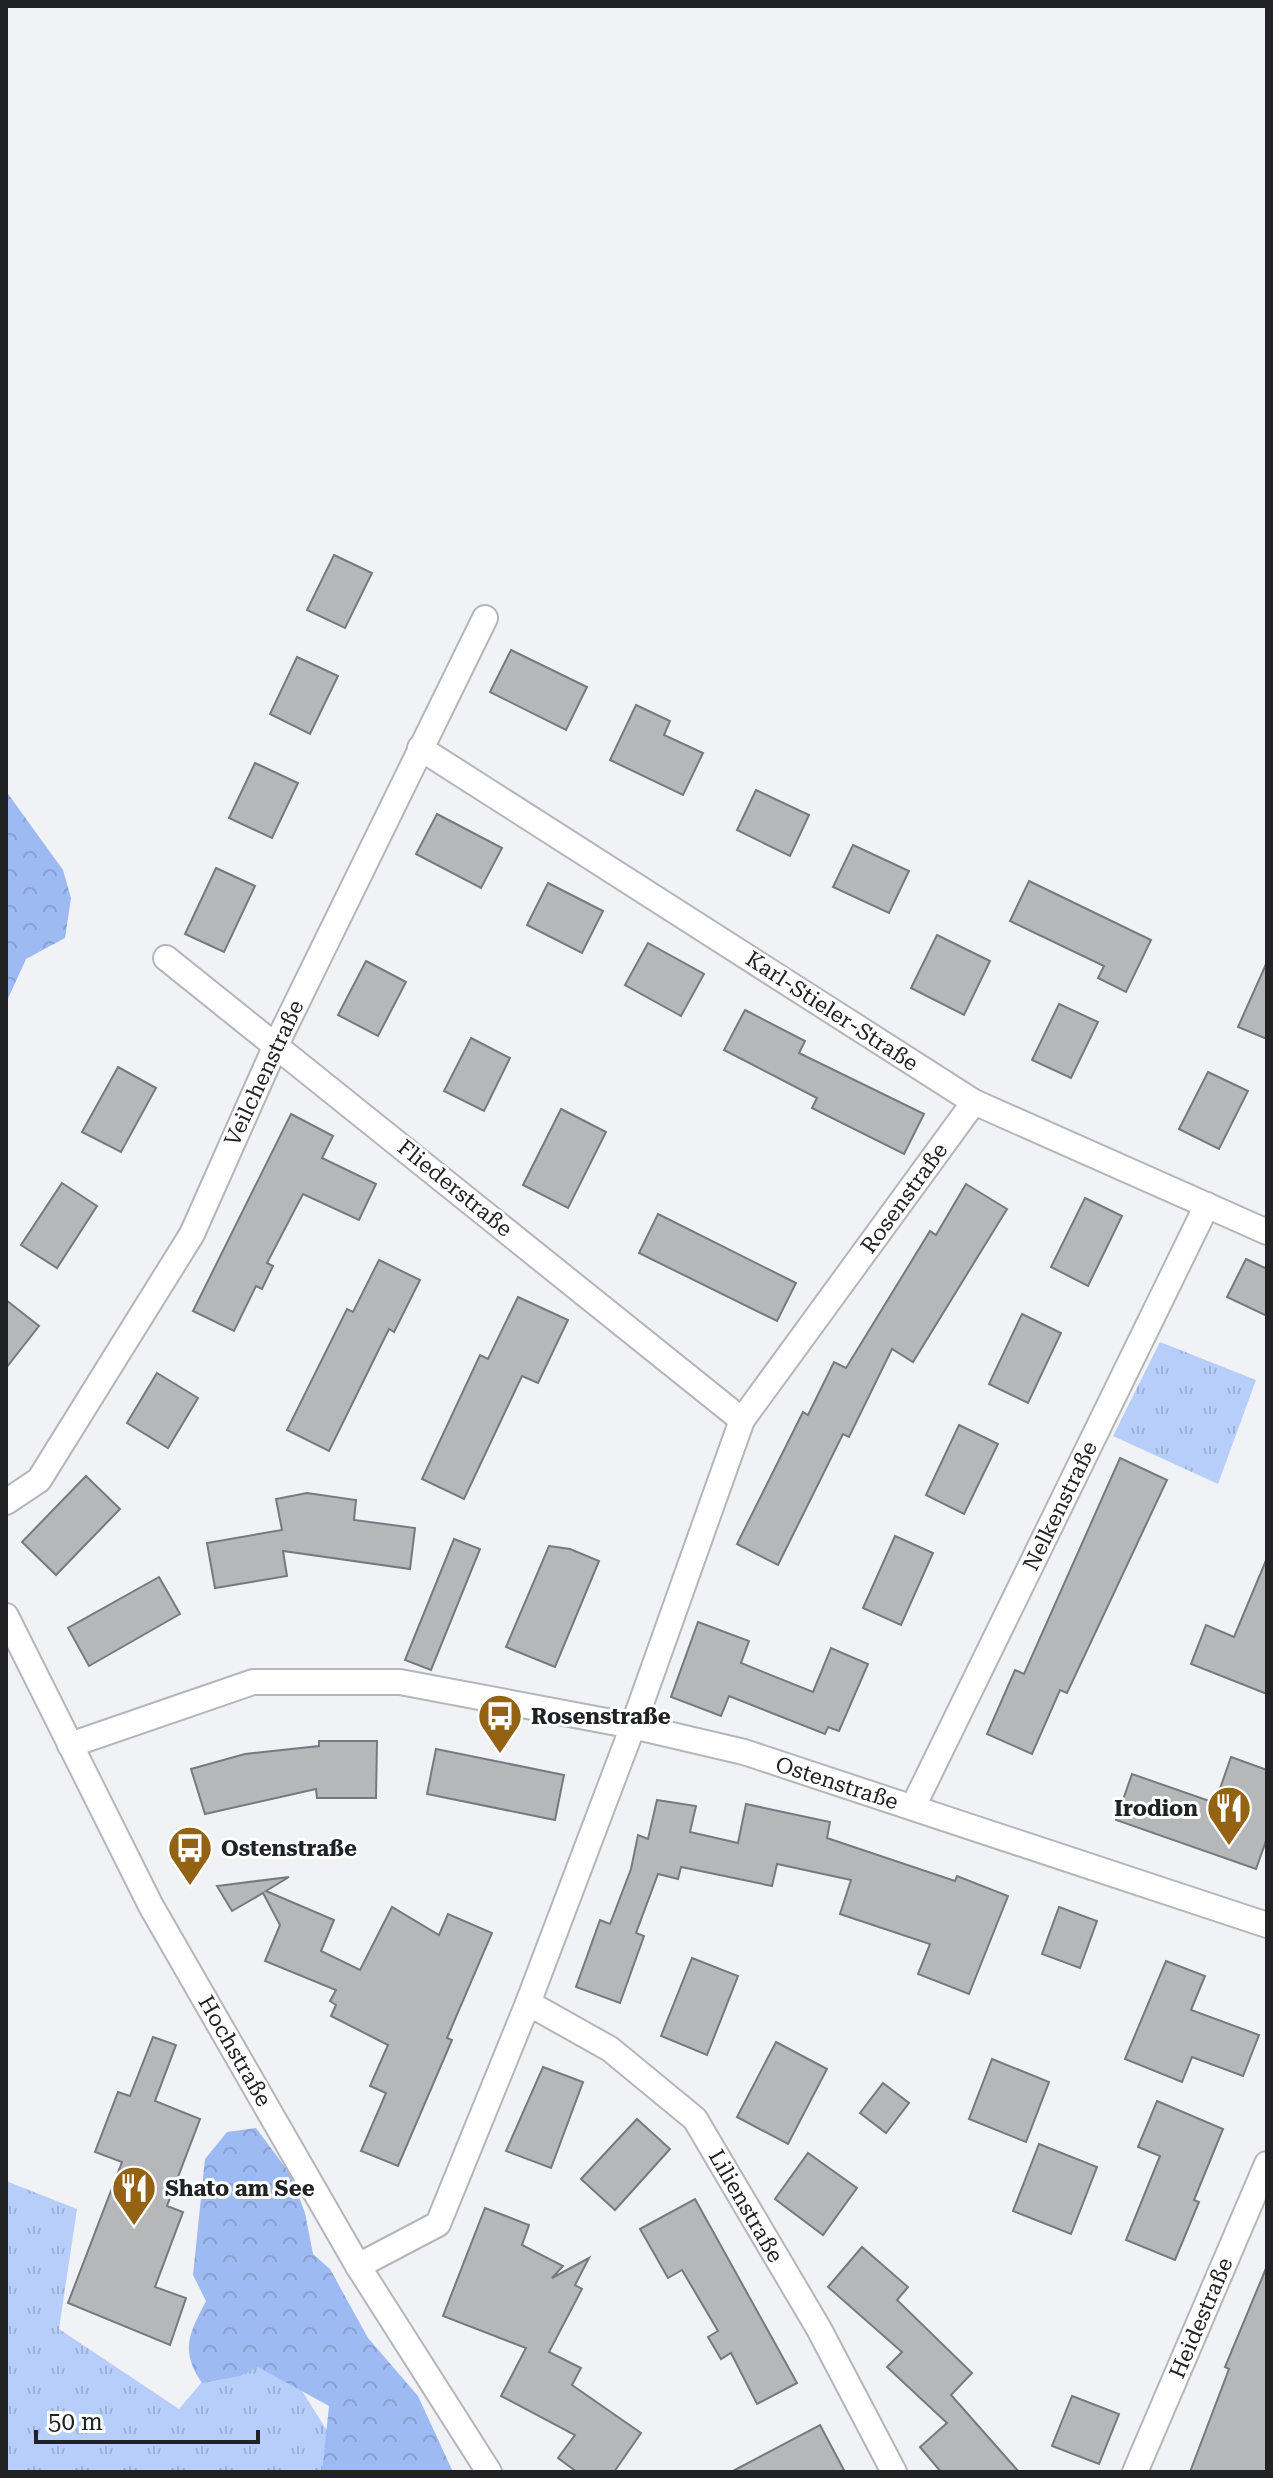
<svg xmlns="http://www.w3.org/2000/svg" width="1273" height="2478" viewBox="0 0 1273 2478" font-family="'Roboto Serif',serif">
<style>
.grass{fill:url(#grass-tufts)}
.forest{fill:url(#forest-crowns)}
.building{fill:#b5b7b9;stroke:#78797c;stroke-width:2}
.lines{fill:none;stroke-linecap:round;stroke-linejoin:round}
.minor-casing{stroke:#b4b6b9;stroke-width:28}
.minor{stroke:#fff;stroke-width:24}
.labels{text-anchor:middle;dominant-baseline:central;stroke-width:6;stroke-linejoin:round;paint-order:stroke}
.street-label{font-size:22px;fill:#212223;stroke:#fff}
.poi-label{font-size:22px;font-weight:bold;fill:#212223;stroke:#fff;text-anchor:start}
</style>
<defs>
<pattern id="grass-tufts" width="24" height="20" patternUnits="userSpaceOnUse" patternTransform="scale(2)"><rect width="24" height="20" fill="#b6cef9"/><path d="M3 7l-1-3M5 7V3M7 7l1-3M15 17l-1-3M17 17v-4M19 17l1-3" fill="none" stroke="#9cb1d5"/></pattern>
<pattern id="forest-crowns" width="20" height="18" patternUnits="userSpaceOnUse" patternTransform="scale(2)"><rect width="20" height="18" fill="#9dbbf2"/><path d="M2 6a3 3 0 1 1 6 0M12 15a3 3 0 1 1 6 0" fill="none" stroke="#87a0cf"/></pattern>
</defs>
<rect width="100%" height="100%" fill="#f0f2f5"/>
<g class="grass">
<path d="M1160 1342 1256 1380 1218 1484 1113 1436Z"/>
<path d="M6 2181 77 2209 59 2329 179 2409 223 2357 260 2324 353 2472H6Z"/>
</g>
<g class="forest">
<path d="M6 791 63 870 71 898 65 938 26 959 6 1003Z"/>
<path d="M256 2128 291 2175 305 2213 313 2254 330 2269 368 2338 418 2396 453 2472H322L329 2406 258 2367 240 2376 202 2383C179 2350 190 2332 206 2301L193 2275 205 2159 227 2132Z"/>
</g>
<g class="building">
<path d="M334 555 372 573 345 628 307 610Z"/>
<path d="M511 650 587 687 566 730 490 692Z"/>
<path d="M297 657 338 676 310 734 270 714Z"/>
<path d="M636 705 670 721 664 735 703 753 683 795 610 760Z"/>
<path d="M255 763 298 783 272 838 229 818Z"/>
<path d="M756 790 809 815 790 856 737 830Z"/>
<path d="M437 814 502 848 481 888 416 854Z"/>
<path d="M853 845 909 871 889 913 833 887Z"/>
<path d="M216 868 255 886 224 952 185 934Z"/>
<path d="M1029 881 1151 940 1126 992 1098 978 1104 966 1010 921Z"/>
<path d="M548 883 603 911 582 953 527 925Z"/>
<path d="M937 935 990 961 964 1015 911 988Z"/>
<path d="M648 943 704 974 681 1016 625 985Z"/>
<path d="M366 961 406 982 378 1036 338 1015Z"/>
<path d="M1267 962V1039L1238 1027Z"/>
<path d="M1059 1004 1098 1022 1071 1078 1032 1060Z"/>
<path d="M745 1010 805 1041 799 1053 924 1114 904 1154 812 1108 817 1098 724 1050Z"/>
<path d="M471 1038 510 1058 484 1111 444 1091Z"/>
<path d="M118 1067 156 1088 121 1152 82 1132Z"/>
<path d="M1208 1072 1248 1091 1219 1149 1179 1129Z"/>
<path d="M561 1109 606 1132 568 1208 523 1185Z"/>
<path d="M291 1114 333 1136 322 1158 376 1184 359 1220 303 1194 267 1263 273 1266 262 1289 256 1286 234 1331 193 1311Z"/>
<path d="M62 1183 97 1206 57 1268 21 1245Z"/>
<path d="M966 1184 1007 1209 913 1362 892 1349 849 1437 843 1434 778 1565 737 1544 803 1412 808 1415 834 1362 846 1368 930 1231 936 1235Z"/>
<path d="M1085 1198 1122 1216 1088 1286 1051 1267Z"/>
<path d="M658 1214 796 1283 777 1321 639 1253Z"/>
<path d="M1246 1259 1267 1269V1316L1227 1297Z"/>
<path d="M379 1260 420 1280 394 1332 389 1329 329 1451 287 1430 347 1309 353 1312Z"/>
<path d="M518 1297 568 1320 538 1383 522 1376 464 1499 422 1479 480 1355 488 1359Z"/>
<path d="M6 1300 39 1326 6 1368Z"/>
<path d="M1022 1314 1061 1333 1028 1403 989 1384Z"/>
<path d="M157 1373 198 1398 168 1448 127 1423Z"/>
<path d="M959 1425 998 1444 964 1514 926 1495Z"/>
<path d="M1120 1458 1167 1480 1067 1693 1060 1690 1032 1754 987 1734 1015 1670 1024 1674Z"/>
<path d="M86 1476 120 1509 56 1575 22 1542Z"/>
<path d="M307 1493 356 1500 354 1520 415 1528 410 1569 283 1551 287 1576 215 1588 207 1543 282 1530 276 1499Z"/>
<path d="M895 1536 933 1553 901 1625 863 1608Z"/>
<path d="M454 1539 480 1549 431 1670 405 1660Z"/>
<path d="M549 1546 570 1549 599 1561 555 1667 506 1647Z"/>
<path d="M1267 1558V1694L1191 1664 1206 1625 1234 1637Z"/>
<path d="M159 1577 180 1614 89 1666 68 1628Z"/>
<path d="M698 1622 749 1641 741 1663 813 1692 831 1648 868 1664 839 1731 828 1727 825 1734 729 1696 721 1716 671 1697Z"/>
<path d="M319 1741H377L376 1798H317L316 1789 205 1814 191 1769 245 1754 319 1746Z"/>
<path d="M436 1749 564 1775 555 1820 427 1794Z"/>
<path d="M1231 1757 1267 1770V1838L1256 1869 1116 1820 1132 1774 1215 1803Z"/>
<path d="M657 1800 696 1806 690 1832 738 1843 746 1804 830 1822 827 1838 955 1881 957 1876 1008 1896 969 1994 918 1974 930 1944 840 1914 851 1880 777 1864 772 1886 681 1867 678 1879 658 1874 636 1933 644 1936 620 2003 576 1987 600 1920 610 1924 631 1869 638 1835 648 1839Z"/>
<path d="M289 1877 266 1891 334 1920 321 1951 360 1970 392 1907 439 1935 448 1914 492 1933 447 2038 452 2040 398 2166 361 2151 386 2093 370 2086 388 2045 331 2016 336 2005 330 2001 336 1990 265 1961 280 1925 263 1893 232 1911 217 1886Z"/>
<path d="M1059 1907 1097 1921 1080 1968 1042 1954Z"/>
<path d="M692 1958 738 1976 707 2055 661 2036Z"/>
<path d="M1166 1961 1205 1976 1191 2010 1259 2035 1243 2076 1192 2057 1182 2082 1125 2059Z"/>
<path d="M153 2037 176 2045 155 2101 200 2119 167 2206 183 2212 155 2287 186 2298 170 2345 68 2303 122 2162 95 2152 118 2092 130 2096Z"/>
<path d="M776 2042 827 2069 788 2144 737 2117Z"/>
<path d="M992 2059 1049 2082 1026 2142 969 2119Z"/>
<path d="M543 2067 583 2082 551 2168 506 2151Z"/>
<path d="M883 2083 909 2103 886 2133 860 2113Z"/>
<path d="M1157 2101 1223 2129 1194 2200 1199 2202 1175 2260 1126 2240 1160 2156 1138 2147Z"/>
<path d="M637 2119 670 2149 615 2210 581 2179Z"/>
<path d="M1039 2144 1097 2167 1071 2234 1013 2211Z"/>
<path d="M808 2153 857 2188 823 2235 775 2199Z"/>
<path d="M695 2199 797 2383 757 2404 731 2353 721 2359 708 2337 718 2331 682 2270 668 2278 640 2229Z"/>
<path d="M485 2208 529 2225 522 2245 563 2266 552 2278 589 2258 575 2285 582 2289 549 2352 581 2368 572 2385 641 2433 614 2472H577L558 2458 575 2435 501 2396 526 2348 443 2316Z"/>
<path d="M862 2247 908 2287 897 2300 972 2373 951 2395 1019 2472H941L920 2447 947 2423 887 2367 902 2352 828 2287Z"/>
<path d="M1267 2266V2472H1190L1229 2369 1225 2367Z"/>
<path d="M1072 2396 1119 2414 1099 2464 1052 2446Z"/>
<path d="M820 2425 845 2472H731Z"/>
</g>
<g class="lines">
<g class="minor-casing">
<g id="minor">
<path d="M420 748 974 1102 1267 1232"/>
<path d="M166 958 742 1420"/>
<path d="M6 1502 39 1480 192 1234 276 1045 485 618"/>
<path d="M6 1616 151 1906 358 2266 489 2472"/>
<path d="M70 1745 253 1682H400L633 1726 744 1752 1267 1925"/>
<path d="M913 1807 1207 1205"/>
<path d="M528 2003 610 2049 695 2119 819 2329 894 2472"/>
<path d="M358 2266 438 2224 528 2003 633 1726 742 1420 974 1102"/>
<path d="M1135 2472 1267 2164"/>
</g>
</g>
<use href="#minor" class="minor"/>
</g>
<defs>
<g id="bus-pin" transform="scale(2.3)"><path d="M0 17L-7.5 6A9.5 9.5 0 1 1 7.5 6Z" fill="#946213" stroke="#fff"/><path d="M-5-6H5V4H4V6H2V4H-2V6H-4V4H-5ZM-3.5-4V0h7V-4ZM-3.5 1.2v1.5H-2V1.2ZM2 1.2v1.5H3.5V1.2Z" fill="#fff"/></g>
<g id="restaurant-pin" transform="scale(2.3)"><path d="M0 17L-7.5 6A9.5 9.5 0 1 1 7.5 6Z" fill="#946213" stroke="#fff"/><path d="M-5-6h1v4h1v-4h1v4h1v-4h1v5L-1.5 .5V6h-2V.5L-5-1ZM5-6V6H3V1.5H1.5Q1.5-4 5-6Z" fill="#fff"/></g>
</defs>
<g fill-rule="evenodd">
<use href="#bus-pin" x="500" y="1716"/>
<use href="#restaurant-pin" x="1229" y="1808"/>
<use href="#bus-pin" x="190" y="1848"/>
<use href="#restaurant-pin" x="134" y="2188"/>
</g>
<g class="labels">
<g class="street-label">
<text transform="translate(832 1011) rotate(33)">Karl-Stieler-Straße</text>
<text transform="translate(264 1073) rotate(-65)">Veilchenstraße</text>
<text transform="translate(455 1188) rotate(39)">Fliederstraße</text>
<text transform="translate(904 1198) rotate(-54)">Rosenstraße</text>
<text transform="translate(1060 1506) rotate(-64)">Nelkenstraße</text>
<text transform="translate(837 1783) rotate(18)">Ostenstraße</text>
<text transform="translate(235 2051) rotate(60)">Hochstraße</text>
<text transform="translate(746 2206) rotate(60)">Lilienstraße</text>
<text transform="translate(1201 2318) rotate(-67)">Heidestraße</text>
</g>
<g class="poi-label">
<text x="531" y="1716">Rosenstraße</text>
<text x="1198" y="1808" text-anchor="end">Irodion</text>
<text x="221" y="1848">Ostenstraße</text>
<text x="165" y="2188">Shato am See</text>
</g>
</g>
<rect width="1273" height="2478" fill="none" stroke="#212223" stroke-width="16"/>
<path d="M36 2430v12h222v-12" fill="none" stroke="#212223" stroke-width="4"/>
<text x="48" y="2430" font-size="24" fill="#212223" stroke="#ffffff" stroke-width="6" paint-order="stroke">50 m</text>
</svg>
